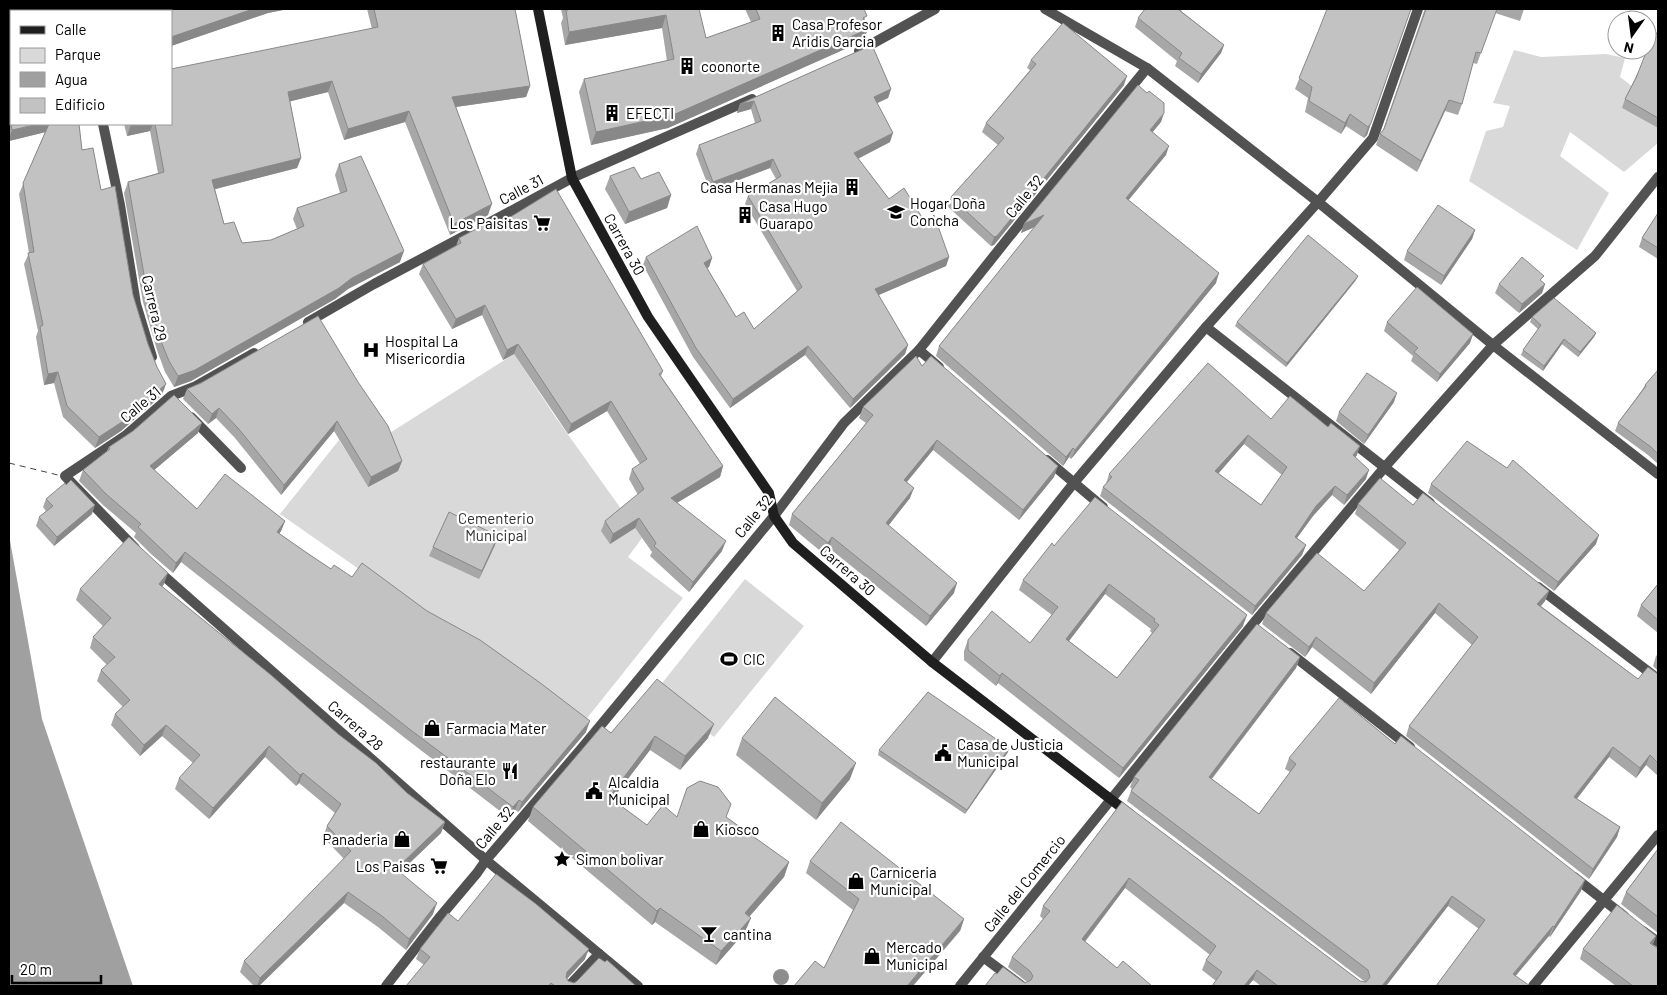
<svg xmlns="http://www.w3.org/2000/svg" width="1667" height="995" viewBox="0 0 1667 995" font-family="Barlow,sans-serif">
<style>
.green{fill:#d9d9d9}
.water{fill:#a0a0a0}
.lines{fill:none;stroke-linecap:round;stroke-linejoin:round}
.ferry{stroke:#414141;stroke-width:1;stroke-dasharray:6 5;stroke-linecap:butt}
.minor{stroke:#525252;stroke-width:10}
.secondary{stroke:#1f1f1f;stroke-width:10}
.tree{fill:#8d8d8d}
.wall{fill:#a7a7a7;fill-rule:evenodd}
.shaded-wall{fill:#888}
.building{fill:#c2c2c2;stroke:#888;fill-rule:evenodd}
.labels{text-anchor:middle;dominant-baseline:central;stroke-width:4.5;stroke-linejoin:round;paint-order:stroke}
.poi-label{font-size:15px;fill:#000;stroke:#fff;text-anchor:start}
.street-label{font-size:15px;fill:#000;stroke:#fff}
.park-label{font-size:15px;fill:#303030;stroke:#fff}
</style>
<rect width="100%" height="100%" fill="#fff"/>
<g class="green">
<path d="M1514 50 1541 57 1606 54 1625 58 1620 77 1633 87 1622 108 1658 128V143L1624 172 1570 132 1560 156 1609 193 1577 250 1469 181 1486 131 1503 127 1510 106 1493 103Z"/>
<path d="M514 354 554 415 642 538 628 557 683 598 580 727 535 692 280 514 339 440 368 487 385 436Z"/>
<path d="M745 579 804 626 714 737 655 692Z"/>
</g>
<path class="water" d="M9 535 42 719 133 986H9Z"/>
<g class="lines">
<path class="ferry" d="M9 463 62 476"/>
<g class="minor">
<path d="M77 9 78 11"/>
<path d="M1045 9 1147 68 1318 202 1493 345 1658 474"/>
<path d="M859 51 935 9"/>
<path d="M103 124 120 205 136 304 152 357"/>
<path d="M485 225 572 178 752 99"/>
<path d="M308 322 374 284 470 233"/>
<path d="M1206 327 1430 503"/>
<path d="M919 350 939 367"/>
<path d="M191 417 241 468"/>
<path d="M1047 460 1103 507"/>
<path d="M135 548 65 476 125 436 171 396 194 387 254 353"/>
<path d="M156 569 486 860 638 986"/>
<path d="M1538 587 1658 679"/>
<path d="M1290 653 1410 747"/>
<path d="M932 662 1073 484 1206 327 1318 202 1373 138 1418 9"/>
<path d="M1574 877 1624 916"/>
<path d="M1643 931 1658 942"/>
<path d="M983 957 1022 986"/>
<path d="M386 986 439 918 477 873 486 860 581 749 774 516 844 423 919 350 1009 237 1147 68"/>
<path d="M569 986 599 954"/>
<path d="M960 986 1253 624 1384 468 1493 345 1595 256 1658 177"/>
<path d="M1533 986 1658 835"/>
</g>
<path class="secondary" d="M538 9 572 178 648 317 769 493 774 516 793 543 932 662 1130 814"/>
</g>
<circle class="tree" cx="781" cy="977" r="8"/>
<g class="wall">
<path d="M9 9 79 124 82 150 101 190 133 295 162 395 121 431 95 448 63 417 54 383 44 385 36 337 38 331 24 264 29 253 19 194 45 132 9 141Z"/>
<path d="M93 9H288L268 13 171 46V11H94Z"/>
<path d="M367 9H515L530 86 526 97 456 107 488 215 450 235 405 122 344 140 328 92 290 101 301 158 297 168 215 189 224 224 242 243 271 240 297 229 293 219 297 208 340 193 335 175 339 164 400 262 348 289 335 299 191 381 174 387 165 372 157 350 143 302 124 193 128 182 158 173 150 131 127 136 124 124H171L372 29Z"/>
<path d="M561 9H699L706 38 751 22 745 9H864L865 22 868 29 863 41 668 128 591 145 579 92 584 79 667 61 662 28 565 45 561 23 563 18Z"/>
<path d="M1145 9H1183L1181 11 1224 45 1221 53 1198 83 1175 66 1177 61 1135 27 1138 18Z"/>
<path d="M1425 9H1524L1520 21 1495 13 1477 64 1473 63 1462 104 1458 115 1445 111 1417 172 1376 145 1380 134 1383 130 1424 11Z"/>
<path d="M1658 31V128L1622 108 1625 99Z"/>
<path d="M1318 32 1371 123 1367 135 1364 138 1346 126 1341 134 1305 112 1308 98 1295 89Z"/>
<path d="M872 45 891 89 888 98 877 103 890 142 858 159 889 199 926 224 949 257 946 266 878 295 908 345 905 354 850 408 805 355 730 408 693 357 643 265 646 257 712 258 709 267 707 268 736 317 754 329 797 291 745 204 748 196 776 179 770 168 710 191 696 154 699 145 755 123 751 109 737 113 740 104Z"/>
<path d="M1031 60 1124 85 994 245 991 246 947 206 951 197 998 145 982 132 986 123 1030 70 1027 68Z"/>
<path d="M1161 122 1152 132 1166 155 1128 200 1216 283 1071 459 1069 457 1063 466 936 356 939 346 1035 227 1021 233 1024 224Z"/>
<path d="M610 176 641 179 671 195 667 208 625 224 605 189Z"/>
<path d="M1658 213V259L1639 247 1642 238Z"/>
<path d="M499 224 663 371 661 376 723 466 720 477 677 503 722 551 689 592 650 556 652 552 635 528 610 544 601 531 605 521 638 495 629 479 632 469 640 464 607 411 568 434 514 354 503 360 482 315 452 329 419 274 423 264 456 246 459 238Z"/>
<path d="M1475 230 1472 239 1441 285 1404 260 1407 251Z"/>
<path d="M1356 280 1286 367 1235 326 1237 322Z"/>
<path d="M1542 282 1545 284 1542 293 1519 313 1495 293 1499 284Z"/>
<path d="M318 316 402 461 398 471 368 487 334 431 281 495 235 438 216 418 208 424 183 399 187 389 201 383Z"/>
<path d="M1532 317 1596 333 1594 337 1578 357 1562 344 1543 371 1521 355 1523 350 1538 329 1530 322Z"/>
<path d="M1387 322 1473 334 1470 343 1437 382 1411 361 1413 356 1384 331Z"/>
<path d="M922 366 1054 477 1019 520 933 450 907 482 910 498 888 525 954 593 926 626 829 548 824 554 789 525 792 514 866 423 859 418 863 407Z"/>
<path d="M1658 370V464L1648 455 1615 431 1618 423 1642 390 1645 385Z"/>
<path d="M1394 402 1364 444 1336 421 1339 412Z"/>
<path d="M1271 419 1357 455 1355 457 1366 479 1344 505 1332 495 1313 516 1297 538 1306 545 1302 555 1252 615 1100 496 1103 487 1106 484 1109 474ZM1244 444 1282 475 1261 505 1218 473Z"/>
<path d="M133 431 198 433 154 470 197 509 285 521 281 531 279 534 331 569 352 577 586 732 518 812 515 810 509 818 405 738 181 562 173 573 151 554 134 537 136 533 103 505 79 481 83 470 107 451 109 447Z"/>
<path d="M1431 484 1596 544 1554 591 1428 493Z"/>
<path d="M66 485 92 514 54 546 36 526 39 517 46 511 43 507 46 499Z"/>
<path d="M1358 504 1413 505 1549 591 1545 601 1541 606 1638 679 1658 674V776L1646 765 1636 778 1609 757 1577 799 1620 827 1617 837 1589 879 1406 736 1409 726 1472 645 1435 613 1371 694 1312 647 1305 657 1262 624 1266 613 1364 591 1399 550 1355 514Z"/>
<path d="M495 545 479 579 429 556 433 547Z"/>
<path d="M1054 546 1243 626 1119 778 998 683 996 686 964 660V651L968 640 1030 643 1052 615 1019 590 1023 580ZM1105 594 1151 629 1150 631 1152 633 1117 678 1069 641Z"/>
<path d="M164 584 162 587 338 734 407 793 445 822 441 833 400 872 433 914 406 950 378 927 344 903 259 986H254L240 972 244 961 344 859 323 837 327 826 335 813 299 783 296 786 265 757 209 819 175 789 179 778 193 763 162 736 140 756 111 725 115 714 123 707 97 681 101 670 107 665 90 648 93 637 103 626 76 600 80 589Z"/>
<path d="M1658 584V633L1637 616 1641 605Z"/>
<path d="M1658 654V671L1653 666 1656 656Z"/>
<path d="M1300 657 1296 668 1212 779 1259 814 1290 772 1285 769 1289 758 1395 744 1581 891 1550 937 1549 936 1436 986 1479 929 1448 906 1386 986H1261L1253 980 1248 986H1212L1216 981 1202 970 1206 960 1210 955 1125 888 1085 942 1117 968 1152 986H985L997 974 1025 983 1027 982 1008 967 1012 957 1043 919 1040 916 1043 906 1122 802 1360 981 1365 982 1364 981 1127 801 1131 791 1132 789 1130 787 1134 777Z"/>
<path d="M611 733 708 738 680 770 650 750 612 800 647 825 676 817H726L789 862 784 877 749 917 745 932 716 965 655 922 652 925 528 821 533 807Z"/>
<path d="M742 738 850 779 816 820 736 755Z"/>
<path d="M879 750 1008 752 965 814 878 755Z"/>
<path d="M1658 849V933L1621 904 1626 892Z"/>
<path d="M810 861 964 919 960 931 824 968 853 910 806 873Z"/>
<path d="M458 921 585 959 567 979 568 981 574 983 636 986H406L424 965 416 959 420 949Z"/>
<path d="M1656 936 1653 944 1658 986H1616L1580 959 1583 949Z"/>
</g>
<g class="shaded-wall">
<path d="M253 9H288L268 13 171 46V37Z"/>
<path d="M666 15 662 28 565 45 569 32Z"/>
<path d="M868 29 863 41 668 128 591 145 596 132Z"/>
<path d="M1224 45 1221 53 1198 83 1201 74Z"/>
<path d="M1127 76 1124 85 994 245 991 246 994 237Z"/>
<path d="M332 81 328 92 284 103 288 92Z"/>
<path d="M530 86 526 97 448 108 452 97Z"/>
<path d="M891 89 888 98 871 106 874 97Z"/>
<path d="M1449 100 1445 111 1417 172 1421 161Z"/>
<path d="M754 101 751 109 737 113 740 104Z"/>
<path d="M409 111 405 122 344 140 348 129Z"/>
<path d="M1164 113 1161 122 1147 139 1150 130Z"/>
<path d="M1350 114 1346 126 1341 134 1345 123Z"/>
<path d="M1371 123 1367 135 1364 138 1368 127Z"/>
<path d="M39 124H49L46 132 9 141V138L12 130Z"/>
<path d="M137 124H153L150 131 127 136 131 125Z"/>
<path d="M893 133 890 142 851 162 854 153Z"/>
<path d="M1169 146 1166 155 1122 208 1126 198Z"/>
<path d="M301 158 297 168 208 191 212 180Z"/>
<path d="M773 159 770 168 710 191 713 182Z"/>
<path d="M671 195 667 208 625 224 629 212Z"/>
<path d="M492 204 488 215 450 235 454 224Z"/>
<path d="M1044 215 1041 224 1021 233 1024 224Z"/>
<path d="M1475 230 1472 239 1441 285 1444 276Z"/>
<path d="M404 251 400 262 348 289 335 299 191 381 174 387 178 376 352 278Z"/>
<path d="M949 257 946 266 872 298 875 289Z"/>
<path d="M712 258 709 267 701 272 704 263Z"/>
<path d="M1219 273 1216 283 1071 459 1075 450Z"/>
<path d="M1358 276 1356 280 1286 367 1287 363Z"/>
<path d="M1545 284 1542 293 1519 313 1522 304Z"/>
<path d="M485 305 482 315 452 329 456 319Z"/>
<path d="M1596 333 1594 337 1578 357 1580 352Z"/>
<path d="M1473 334 1470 343 1437 382 1440 374Z"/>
<path d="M1564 339 1562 344 1543 371 1544 366Z"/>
<path d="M518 344 514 354 503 360 507 350Z"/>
<path d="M908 345 905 354 850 408 853 399Z"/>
<path d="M808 346 805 355 730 408 733 399Z"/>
<path d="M58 372 54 383 44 385 48 374Z"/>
<path d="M166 384 162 395 121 431 95 448 99 437Z"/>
<path d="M1397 393 1394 402 1364 444 1368 435Z"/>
<path d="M611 401 607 411 568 434 571 424Z"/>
<path d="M219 408 216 418 208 424 212 414Z"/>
<path d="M337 421 334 431 281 495 284 485Z"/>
<path d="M202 423 198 433 146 477 150 466Z"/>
<path d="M1248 435 1244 444 1212 481 1215 471Z"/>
<path d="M937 440 933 450 900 490 904 480Z"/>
<path d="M1360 446 1357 455 1350 465 1353 455Z"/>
<path d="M1073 448 1069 457 1063 466 1066 457Z"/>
<path d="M402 461 398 471 368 487 371 477Z"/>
<path d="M723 466 720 477 668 508 671 498Z"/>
<path d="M1058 466 1054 477 1019 520 1023 510Z"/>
<path d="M1369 470 1366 479 1344 505 1347 495Z"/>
<path d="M1335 486 1332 495 1313 516 1291 546 1295 537 1316 506Z"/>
<path d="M914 488 910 498 882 534 886 523Z"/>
<path d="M95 505 92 514 54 546 57 537Z"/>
<path d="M639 518 635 528 610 544 613 534Z"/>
<path d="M285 521 281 531 273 543 277 532Z"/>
<path d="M1599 535 1596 544 1554 591 1558 582Z"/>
<path d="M498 536 495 545 479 579 482 571Z"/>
<path d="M832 537 829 548 824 554 828 543Z"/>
<path d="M726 541 722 551 689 592 693 582Z"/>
<path d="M1306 545 1302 555 1252 615 1255 606Z"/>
<path d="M185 552 181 562 173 573 176 563Z"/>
<path d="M168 573 164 584 155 595 159 584Z"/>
<path d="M957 583 954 593 926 626 930 616Z"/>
<path d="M1109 584 1105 594 1062 650 1066 639Z"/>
<path d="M1549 591 1545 601 1534 614 1537 604Z"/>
<path d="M1439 603 1435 613 1371 694 1374 683Z"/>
<path d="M1247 615 1243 626 1119 778 1123 768Z"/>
<path d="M1316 637 1312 647 1305 657 1309 647Z"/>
<path d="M1300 657 1296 668 1205 787 1209 777Z"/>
<path d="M1002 673 998 683 996 686 1000 676Z"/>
<path d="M590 721 586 732 518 812 522 802Z"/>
<path d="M714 724 708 738 680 770 685 756Z"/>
<path d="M166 725 162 736 140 756 144 745Z"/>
<path d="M655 736 650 750 603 811 609 797Z"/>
<path d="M269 746 265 757 209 819 213 808Z"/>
<path d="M1613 747 1609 757 1570 807 1574 797Z"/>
<path d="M1009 748 1008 752 965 814 967 810Z"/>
<path d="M1650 755 1646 765 1636 778 1640 768Z"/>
<path d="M856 763 850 779 816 820 822 803Z"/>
<path d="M303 773 299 783 296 786 300 775Z"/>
<path d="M519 800 515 810 509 818 513 807Z"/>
<path d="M445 822 441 833 392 880 396 869Z"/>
<path d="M1620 827 1617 837 1589 879 1593 869Z"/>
<path d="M789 862 784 877 740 927 745 913Z"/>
<path d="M1129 878 1125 888 1078 950 1082 939Z"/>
<path d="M1585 880 1581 891 1550 937 1554 927Z"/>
<path d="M348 892 344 903 259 986H257L260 978Z"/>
<path d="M1452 896 1448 906 1386 986H1382Z"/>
<path d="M437 903 433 914 406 950 409 939Z"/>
<path d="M660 908 655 922 652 925 657 911Z"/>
<path d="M751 918 745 932 716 965 721 951Z"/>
<path d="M964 919 960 931 913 986H907Z"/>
<path d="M1553 926 1549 936 1509 984 1513 974Z"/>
<path d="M1656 936 1652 946 1650 943Z"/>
<path d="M589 949 585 959 564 982 567 972Z"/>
<path d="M1257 970 1253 980 1248 986H1244Z"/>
</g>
<g class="building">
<path d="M9 9H62V11H11V124H39L12 130 9 114Z"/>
<path d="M99 9H253L171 37V11H100Z"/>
<path d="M374 9H515L530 86 452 97 492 204 454 224 409 111 348 129 332 81 288 92 301 158 212 180 224 224 234 222 242 243 271 240 304 226 297 208 347 191 339 164 361 156 404 251 352 278 339 288 195 370 178 376 169 361 160 339 147 292 128 182 164 172 155 124H171V69L378 27Z"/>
<path d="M568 9H699L706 38 760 19 756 9H864L867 16 863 18 868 29 673 115 596 132 584 79 674 59 666 15 569 32 566 10H568Z"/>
<path d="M1145 9H1179V10L1224 45 1201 74 1179 58 1182 53 1138 18Z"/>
<path d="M1327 9H1411L1371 123 1368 127 1350 114 1345 123 1309 101 1312 87 1299 78 1318 32Z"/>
<path d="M1426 9H1497L1481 53 1476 52 1462 104 1449 100 1421 161 1380 134 1384 129Z"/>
<path d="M1063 23 1127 76 997 236 994 237 951 197 1004 138 986 123 1036 64 1031 60Z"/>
<path d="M1658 31V118L1625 99 1636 78 1649 45Z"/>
<path d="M872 45 891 89 874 97 893 133 854 153 889 199 904 188 926 224 934 215 949 257 875 289 908 345 853 399 808 346 733 399 696 348 646 257 697 226 712 258 704 263 736 317 744 312 754 329 802 287 748 196 781 176 773 159 713 182 699 145 761 121 754 101 740 104Z"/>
<path d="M1138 85 1147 93 1149 91 1164 103V113L1150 130 1169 146 1126 198 1219 273 1075 450 1073 448 1066 457 939 346 1044 215 1024 224Z"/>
<path d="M49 124H79L82 150 93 148 101 190 115 186 133 295 148 344 157 367 166 384 125 420 99 437 67 406 58 372 48 374 40 327 43 325 28 253 34 252 23 183Z"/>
<path d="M634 167 641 179 659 172 671 195 629 212 610 176Z"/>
<path d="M556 189 663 371 659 374 723 466 671 498 726 541 693 582 654 546 656 543 639 518 613 534 605 521 644 489 632 469 647 459 611 401 571 424 518 344 507 350 485 305 456 319 423 264 461 243 459 238 497 218 499 224Z"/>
<path d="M1438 205 1475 230 1444 276 1407 251Z"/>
<path d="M1658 213V248L1642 238Z"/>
<path d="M1308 235 1358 276 1287 363 1237 322Z"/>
<path d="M1522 257 1544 276 1540 280 1545 284 1522 304 1499 284Z"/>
<path d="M1417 287 1473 334 1440 374 1414 352 1418 348 1387 322Z"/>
<path d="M1554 298 1596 333 1580 352 1564 339 1544 366 1523 350 1541 325 1532 317Z"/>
<path d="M318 316 358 382 388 426 402 461 371 477 337 421 284 485 238 428 219 408 212 414 187 389 201 383Z"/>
<path d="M916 356 922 366 931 356 1058 466 1023 510 937 440 904 480 914 488 886 523 957 583 930 616 832 537 828 543 792 514 873 415 863 407Z"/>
<path d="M1208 363 1271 419 1290 396 1328 427 1331 423 1360 446 1353 455 1369 470 1347 495 1335 486 1316 506 1295 537 1306 545 1255 606 1103 487 1112 477 1109 474ZM1248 435 1287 467 1261 505 1215 471Z"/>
<path d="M1658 370V454L1651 447 1618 423 1646 386 1645 385Z"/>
<path d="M1367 373 1397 393 1368 435 1339 412Z"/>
<path d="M174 395 202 423 150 466 197 509 225 474 285 521 277 532 307 553 331 569 334 565 352 577 362 563 427 611 480 640 539 682 590 721 522 802 519 800 513 807 408 728 185 552 176 563 155 543 138 527 141 524 106 494 83 470 110 449 109 447 133 431Z"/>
<path d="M1467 441 1507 468 1513 460 1599 535 1558 582 1431 484Z"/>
<path d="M1380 478 1413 505 1423 493 1549 591 1537 604 1638 679 1648 667 1658 674V763L1650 755 1640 768 1613 747 1574 797 1620 827 1593 869 1409 726 1478 637 1439 603 1374 683 1316 637 1309 647 1266 613 1317 553 1364 591 1406 543 1358 504Z"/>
<path d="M71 480 95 505 57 537 39 517 53 506 46 499 65 483 66 485Z"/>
<path d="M1095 497 1247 615 1123 768 1002 673 1000 676 968 650V640L992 611 1030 643 1058 607 1023 580 1052 543 1054 546ZM1109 584 1155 619 1154 621 1159 625 1117 678 1066 639Z"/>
<path d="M449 512 498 536 482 571 433 547Z"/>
<path d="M129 537 168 573 159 584 271 675 338 734 376 763 407 793 445 822 396 869 437 903 409 939 382 916 348 892 260 978 244 961 351 851 327 826 341 804 303 773 300 775 269 746 213 808 179 778 200 755 166 725 144 745 115 714 130 700 101 670 115 657 93 637 111 618 80 589Z"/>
<path d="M1658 584V620L1641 605Z"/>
<path d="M1257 624 1300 657 1209 777 1259 814 1296 764 1289 758 1339 698 1395 744 1401 736 1585 880 1554 927 1553 926 1513 974 1530 986H1436L1485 920 1452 896 1382 986H1278L1257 970 1244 986H1212L1222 972 1206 960 1216 946 1129 878 1082 939 1117 968 1123 961 1152 986H985L995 973 997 974 1003 967 1022 981 1025 983 1031 980 1033 976 1030 971 1012 957 1050 911 1043 906 1122 802 1360 981 1366 982 1370 977 1368 970 1131 791 1139 780 1134 777Z"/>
<path d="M657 679 714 724 685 756 655 736 609 797 647 825 663 805 677 817 687 788 700 781 718 787 731 804 726 817 789 862 745 913 751 918 721 951 660 908 657 911 533 807 602 726 611 733Z"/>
<path d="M928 692 1009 748 967 810 879 750Z"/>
<path d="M775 697 856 763 822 803 742 738Z"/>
<path d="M841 822 964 919 907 986H794L815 961 824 968 859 899 810 861Z"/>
<path d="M1658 849V917L1626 892Z"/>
<path d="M496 874 536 904 589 949 567 972 566 977 568 981 574 983 577 981 599 958 605 962 607 960 636 986H555L551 983 548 986H406L430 957 420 949 448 913 458 921Z"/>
<path d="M1617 905 1656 936 1650 943 1658 949V986H1633L1583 949Z"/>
</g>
<defs>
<g id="building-bare" transform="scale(1.35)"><path d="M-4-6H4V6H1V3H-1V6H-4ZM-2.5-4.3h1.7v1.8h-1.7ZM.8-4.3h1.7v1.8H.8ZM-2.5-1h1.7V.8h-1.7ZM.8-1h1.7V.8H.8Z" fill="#000" stroke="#fff" stroke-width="2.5" paint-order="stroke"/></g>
<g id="school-bare" transform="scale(1.35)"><path d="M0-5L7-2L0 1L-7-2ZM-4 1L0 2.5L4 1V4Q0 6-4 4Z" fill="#000" stroke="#fff" stroke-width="2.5" paint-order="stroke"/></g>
<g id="supermarket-bare" transform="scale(1.35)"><path d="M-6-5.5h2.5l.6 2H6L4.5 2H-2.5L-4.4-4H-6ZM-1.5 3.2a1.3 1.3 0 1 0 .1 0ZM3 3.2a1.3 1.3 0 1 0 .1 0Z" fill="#000" stroke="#fff" stroke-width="2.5" paint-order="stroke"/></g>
<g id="hospital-bare" transform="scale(1.35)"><path d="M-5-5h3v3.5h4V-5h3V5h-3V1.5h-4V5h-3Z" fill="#000" stroke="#fff" stroke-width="2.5" paint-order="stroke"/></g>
<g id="stadium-bare" transform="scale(1.35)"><path d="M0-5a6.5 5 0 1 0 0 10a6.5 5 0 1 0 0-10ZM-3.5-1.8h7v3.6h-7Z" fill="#000" stroke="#fff" stroke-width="2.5" paint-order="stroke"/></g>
<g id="shop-bare" transform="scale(1.35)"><path d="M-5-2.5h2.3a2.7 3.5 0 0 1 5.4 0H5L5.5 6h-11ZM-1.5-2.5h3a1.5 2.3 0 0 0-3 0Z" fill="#000" stroke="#fff" stroke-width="2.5" paint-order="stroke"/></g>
<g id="civic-bare" transform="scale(1.35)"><path d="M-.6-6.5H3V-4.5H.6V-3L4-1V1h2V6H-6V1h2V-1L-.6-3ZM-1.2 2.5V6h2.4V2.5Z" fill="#000" stroke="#fff" stroke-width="2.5" paint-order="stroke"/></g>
<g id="restaurant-bare" transform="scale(1.35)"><path d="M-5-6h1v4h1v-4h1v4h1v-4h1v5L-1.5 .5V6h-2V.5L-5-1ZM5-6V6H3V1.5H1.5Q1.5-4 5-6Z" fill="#000" stroke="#fff" stroke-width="2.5" paint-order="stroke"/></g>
<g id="sight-bare" transform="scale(1.35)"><path d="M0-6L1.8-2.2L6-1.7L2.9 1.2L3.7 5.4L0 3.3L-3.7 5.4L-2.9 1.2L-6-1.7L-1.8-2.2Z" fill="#000" stroke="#fff" stroke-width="2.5" paint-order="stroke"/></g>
<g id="bar-bare" transform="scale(1.35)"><path d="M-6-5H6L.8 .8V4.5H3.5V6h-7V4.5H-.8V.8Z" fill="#000" stroke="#fff" stroke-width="2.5" paint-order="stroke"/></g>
</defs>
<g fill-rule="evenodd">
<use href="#building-bare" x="778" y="33"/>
<use href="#building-bare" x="687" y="66"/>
<use href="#building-bare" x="612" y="113"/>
<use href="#building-bare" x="852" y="187"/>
<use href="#school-bare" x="896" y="212"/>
<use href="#building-bare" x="745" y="215"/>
<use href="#supermarket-bare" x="542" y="223"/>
<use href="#hospital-bare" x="371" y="350"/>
<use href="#stadium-bare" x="729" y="659"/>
<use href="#shop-bare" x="432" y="728"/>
<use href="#civic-bare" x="943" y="753"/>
<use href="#restaurant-bare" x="510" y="771"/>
<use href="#civic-bare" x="594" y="791"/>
<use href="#shop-bare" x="701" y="829"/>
<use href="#shop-bare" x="402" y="839"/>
<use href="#sight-bare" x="562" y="859"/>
<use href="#supermarket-bare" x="439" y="866"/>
<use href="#shop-bare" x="856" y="881"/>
<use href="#bar-bare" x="709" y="934"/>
<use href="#shop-bare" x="872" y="956"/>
</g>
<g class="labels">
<g class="poi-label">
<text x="792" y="24">Casa Profesor<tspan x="792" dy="17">Aridis Garcia</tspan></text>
<text x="701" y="66">coonorte</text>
<text x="626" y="113">EFECTI</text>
<text x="838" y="187" text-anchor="end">Casa Hermanas Mejia</text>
<text x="910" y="203">Hogar Doña<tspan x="910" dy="17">Concha</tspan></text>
<text x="759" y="206">Casa Hugo<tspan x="759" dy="17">Guarapo</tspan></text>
<text x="528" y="223" text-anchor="end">Los Paisitas</text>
<text x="385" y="341">Hospital La<tspan x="385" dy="17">Misericordia</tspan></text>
<text x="743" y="659">CIC</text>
<text x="446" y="728">Farmacia Mater</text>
<text x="957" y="744">Casa de Justicia<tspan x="957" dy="17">Municipal</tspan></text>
<text x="496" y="762" text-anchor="end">restaurante<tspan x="496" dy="17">Doña Elo</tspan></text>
<text x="608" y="782">Alcaldia<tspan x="608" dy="17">Municipal</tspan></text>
<text x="715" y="829">Kiosco</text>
<text x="388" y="839" text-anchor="end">Panaderia</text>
<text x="576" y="859">Simon bolivar</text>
<text x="425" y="866" text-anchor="end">Los Paisas</text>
<text x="870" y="872">Carniceria<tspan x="870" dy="17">Municipal</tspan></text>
<text x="723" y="934">cantina</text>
<text x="886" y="947">Mercado<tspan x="886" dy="17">Municipal</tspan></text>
</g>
<g class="street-label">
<text transform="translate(521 189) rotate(-28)">Calle 31</text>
<text transform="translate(1024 196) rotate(-51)">Calle 32</text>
<text transform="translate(625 244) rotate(61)">Carrera 30</text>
<text transform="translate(155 308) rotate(77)">Carrera 29</text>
<text transform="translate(140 404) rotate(-40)">Calle 31</text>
<text transform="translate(753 516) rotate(-51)">Calle 32</text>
<text transform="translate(848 570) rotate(41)">Carrera 30</text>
<text transform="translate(356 725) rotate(41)">Carrera 28</text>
<text transform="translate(494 827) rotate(-50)">Calle 32</text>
<text transform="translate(1024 883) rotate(-51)">Calle del Comercio</text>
</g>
<g class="park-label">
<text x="496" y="518">Cementerio<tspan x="496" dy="17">Municipal</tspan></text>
</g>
</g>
<rect width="1667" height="995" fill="none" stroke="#000000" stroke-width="20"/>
<rect x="10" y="10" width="162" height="115" fill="#ffffff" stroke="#999999"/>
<rect x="20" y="26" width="25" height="8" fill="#1f1f1f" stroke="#999999"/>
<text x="55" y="35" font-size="15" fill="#000000">Calle</text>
<rect x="20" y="48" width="25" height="15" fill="#d9d9d9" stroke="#999999"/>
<text x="55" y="60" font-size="15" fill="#000000">Parque</text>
<rect x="20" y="72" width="25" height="15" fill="#a0a0a0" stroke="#999999"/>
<text x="55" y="85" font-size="15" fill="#000000">Agua</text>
<rect x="20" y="98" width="25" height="15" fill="#c2c2c2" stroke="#999999"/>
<text x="55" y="110" font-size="15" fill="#000000">Edificio</text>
<g transform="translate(1632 35) rotate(194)"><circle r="24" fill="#ffffff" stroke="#999999"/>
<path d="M0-4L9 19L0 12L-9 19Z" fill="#000000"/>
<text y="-8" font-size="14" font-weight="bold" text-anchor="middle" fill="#000000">N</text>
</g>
<path d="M12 975v8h89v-8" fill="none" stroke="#000000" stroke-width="2.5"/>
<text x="20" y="975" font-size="15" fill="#000000" stroke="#ffffff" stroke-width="4" paint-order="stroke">20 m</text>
</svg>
